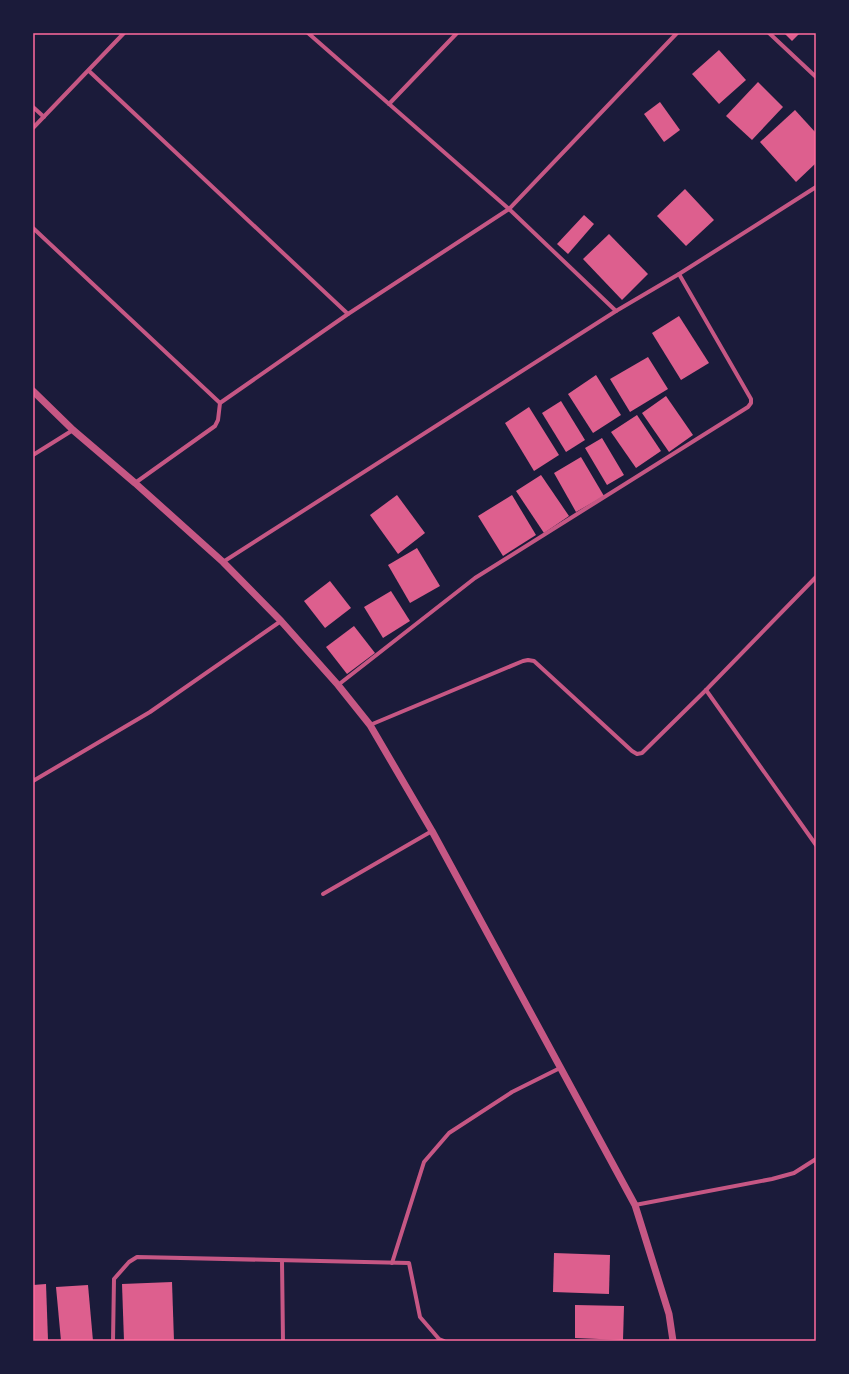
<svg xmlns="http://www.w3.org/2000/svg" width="849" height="1374" viewBox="0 0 849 1374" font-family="'PT Sans Narrow',sans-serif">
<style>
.building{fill:#dd5f8e}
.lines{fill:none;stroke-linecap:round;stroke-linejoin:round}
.minor{stroke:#c65784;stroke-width:4}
.tertiary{stroke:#c65784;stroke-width:7}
.neatline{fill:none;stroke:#ff6b9d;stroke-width:1.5}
</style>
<rect width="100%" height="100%" fill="#1b1b3a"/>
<g class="building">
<path d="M784 33H800L792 41Z"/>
<path d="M719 50 746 80 719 104 692 74Z"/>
<path d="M758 82 783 107 752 140 726 116Z"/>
<path d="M660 102 680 130 664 142 644 114Z"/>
<path d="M795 110 816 133V163L796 182 760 142Z"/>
<path d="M685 189 714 220 686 246 657 216Z"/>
<path d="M584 215 594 224 568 254 557 244Z"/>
<path d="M609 234 648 274 622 300 583 259Z"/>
<path d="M679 316 709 363 681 380 652 333Z"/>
<path d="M648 357 668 389 630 412 610 379Z"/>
<path d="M596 375 621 415 593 433 568 394Z"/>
<path d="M666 396 693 435 669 452 642 413Z"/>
<path d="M561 401 585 440 566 452 542 413Z"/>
<path d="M529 407 559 455 534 471 505 423Z"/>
<path d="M637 415 661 451 636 468 611 432Z"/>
<path d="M602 438 624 475 607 485 585 448Z"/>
<path d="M581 457 604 496 576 512 554 473Z"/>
<path d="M541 475 569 516 544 533 516 491Z"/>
<path d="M397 495 425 533 398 554 370 515Z"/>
<path d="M512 495 536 535 503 556 478 516Z"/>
<path d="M417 548 440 586 410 603 388 565Z"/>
<path d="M330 581 351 608 325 628 304 601Z"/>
<path d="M391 591 410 621 383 638 364 607Z"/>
<path d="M354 626 375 653 347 674 326 647Z"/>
<path d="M554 1253 610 1255 609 1294 553 1292Z"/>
<path d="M172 1282 174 1341H124L122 1284Z"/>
<path d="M46 1284 48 1340H33V1285Z"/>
<path d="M88 1285 93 1341H61L56 1287Z"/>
<path d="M575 1305 624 1306 623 1340 575 1338Z"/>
</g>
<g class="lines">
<g class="minor">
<path d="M308 33 509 209 616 311"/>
<path d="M769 33 816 77"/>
<path d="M89 71 348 314"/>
<path d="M389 104 457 33"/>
<path d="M33 107 44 117"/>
<path d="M33 128 124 33"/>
<path d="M33 228 220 403"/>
<path d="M33 455 73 430"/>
<path d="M135 483 215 426 218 420 220 403 348 314 509 209 677 33"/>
<path d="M223 562 616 311 679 274 816 187"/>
<path d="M338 685 475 578 748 407 751 403V399L679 274"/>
<path d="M706 690 816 845"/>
<path d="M370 725 523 661 528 660 534 661 632 751 637 754 642 753 706 690 816 577"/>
<path d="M33 781 150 712 281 621"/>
<path d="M323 894 432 831"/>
<path d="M635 1205 772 1179 794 1173 816 1159"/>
<path d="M282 1261 283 1341"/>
<path d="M392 1263 424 1162 449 1133 512 1092 560 1068"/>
<path d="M113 1341 114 1279 129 1262 137 1257 409 1263 420 1317 439 1339 444 1341"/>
</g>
<path class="tertiary" d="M33 391 73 430 135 483 223 562 281 621 338 685 370 725 432 831 635 1205 669 1314 673 1341"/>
</g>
<rect width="849" height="1374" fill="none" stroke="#1b1b3a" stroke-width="68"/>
<rect x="34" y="34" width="781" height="1306" class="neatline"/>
</svg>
